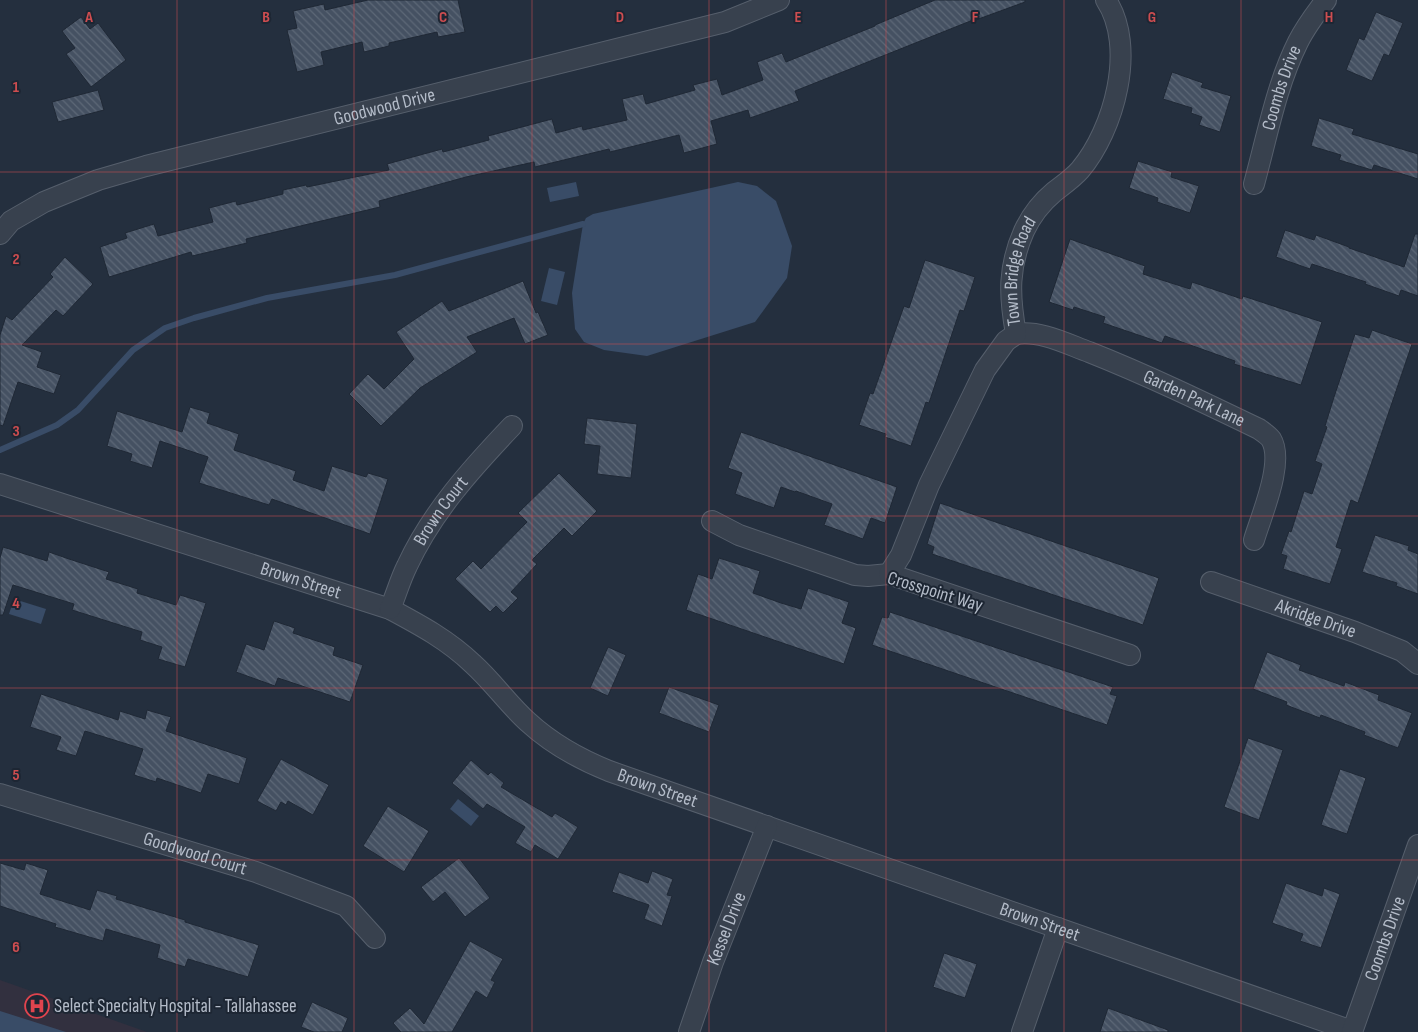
<svg xmlns="http://www.w3.org/2000/svg" width="1418" height="1032" viewBox="0 0 1418 1032" font-family="'Sofia Sans Condensed',sans-serif">
<style>
.medical{fill:#32303f}
.water{fill:#394c67}
.lines{fill:none;stroke-linecap:round;stroke-linejoin:round}
.stream{stroke:#394c67;stroke-width:6}
.building{fill:url(#building-back-hatch);stroke:#1f2835}
.minor-casing{stroke:#565f6c;stroke-width:22}
.minor{stroke:#38414e;stroke-width:20}
.grid{fill:none;stroke:#ce4d50;stroke-width:1;stroke-opacity:0.55}
.labels{text-anchor:middle;dominant-baseline:central;stroke-width:4;stroke-linejoin:round;paint-order:stroke}
.street-label{font-size:19px;fill:#b4bcc9;stroke:#1d2633}
.poi-label{font-size:19px;fill:#b4bcc9;stroke:#1d2633;text-anchor:start}
.grid-label{font-size:16px;text-anchor:middle;font-weight:bold;fill:#ce4d50;stroke:#1d2633;stroke-width:4;stroke-linejoin:round;paint-order:stroke}
</style>
<defs>
<pattern id="building-back-hatch" width="6" height="6" patternUnits="userSpaceOnUse" patternTransform="scale(1.25)"><rect width="6" height="6" fill="#455162"/><path d="M-1 5l2 2M0 0l6 6M5-1l2 2" fill="none" stroke="#5d6877"/></pattern>
</defs>
<rect width="100%" height="100%" fill="#242f3e"/>
<path class="medical" d="M0 980 147 1032H0Z"/>
<g class="water">
<path d="M576 182 579 196 550 202 547 188Z"/>
<path d="M738 182 757 186 776 201 792 246 787 278 755 322 647 356 604 350 584 342 575 329 572 293 583 224 586 218 593 214Z"/>
<path d="M549 268 565 272 557 305 541 301Z"/>
<path d="M14 599 46 609 41 624 9 614Z"/>
<path d="M458 799 479 816 471 826 450 809Z"/>
<path d="M0 1011 66 1032H0Z"/>
</g>
<g class="lines">
<path class="stream" d="M0 450 57 425 78 410 133 350 165 328 194 318 267 298 395 275 583 224"/>
</g>
<g class="building">
<path d="M368 0H458L465 32 438 37 437 32 389 43V46L364 52 362 42 321 52 324 65 297 72 287 30 297 28 293 11 324 4 325 10Z"/>
<path d="M935 0H1025V2L973 21V20L795 91 799 101 750 118 748 110 711 121 717 144 684 153 679 135 610 152 609 149 535 167 534 162 466 177 379 201 380 207 246 239 247 243 192 256 191 252 109 277 100 247 127 238 125 233 154 224 158 236 213 222 209 208 236 201 237 205 283 194V190L306 185 307 187 389 170 387 164 442 149 443 152 489 140 488 136 552 119 556 133 582 126 583 130 627 120 622 99 643 94 646 104 695 90 693 85 717 79 722 95 763 80 757 62 782 53 786 62 875 26V25Z"/>
<path d="M1376 12 1403 23 1389 56 1384 54 1372 81 1346 70 1359 38 1364 40Z"/>
<path d="M81 17 90 29 98 23 126 60 91 87 66 54 75 48 62 31Z"/>
<path d="M1172 72 1203 83 1201 87 1231 96 1220 132 1199 125 1202 117 1191 113 1192 108 1163 99Z"/>
<path d="M98 90 104 110 58 122 52 102Z"/>
<path d="M1319 118 1354 129 1352 134 1418 154V179L1374 165 1372 170 1339 160 1341 155 1311 146Z"/>
<path d="M1138 161 1172 172 1171 177 1199 186 1190 213 1157 202 1158 198 1129 188Z"/>
<path d="M1285 230 1314 240 1316 235 1349 247V248L1404 267 1415 234H1418V296L1401 290 1399 296 1365 284 1366 282 1312 264 1310 269 1276 257Z"/>
<path d="M1070 239 1145 266 1143 274 1190 289 1192 282 1242 299 1243 296 1322 322 1301 385 1234 364 1235 361 1165 336 1162 343 1103 323 1105 317 1074 307 1073 310 1049 302Z"/>
<path d="M65 257 93 284 63 316 56 310 22 345 42 352 37 367 61 375 54 394 18 382 3 426 0 425V335L6 316 12 320 53 277 50 274Z"/>
<path d="M925 260 975 277 964 311 960 310 929 403 926 402 911 446 885 437 886 434 859 425 870 393 873 394 904 306 909 308Z"/>
<path d="M523 281 536 313 538 312 548 335 525 344 514 318 467 337 477 352 420 388 381 426 349 394 368 374 384 389 414 359 396 332 442 301 449 311Z"/>
<path d="M1372 330 1412 344 1358 503 1351 500 1336 547 1342 549 1330 584 1283 569 1287 556 1281 554 1289 531 1291 532 1304 491 1312 494 1322 464 1315 461 1327 427 1325 426 1334 397 1355 334 1369 338Z"/>
<path d="M190 407 210 413 207 423 239 434 234 450 296 471 293 480 324 491 332 466 366 477 368 473 388 479 370 534 272 499 269 505 199 483 208 457 160 441 152 468 130 461 132 454 107 446 117 411 182 432Z"/>
<path d="M587 418 637 424 631 478 597 474 600 446 584 444Z"/>
<path d="M741 432 897 487 885 523 871 518 863 539 824 525 832 504 796 491 795 492 781 487 774 508 735 494 742 473 728 468Z"/>
<path d="M559 473 597 511 572 536 564 528 532 560 537 564 511 592 518 598 503 613 496 606 490 612 455 579 473 561 481 569 527 522 518 513Z"/>
<path d="M940 503 1159 578 1143 625 932 554 934 547 927 544Z"/>
<path d="M1375 535 1409 546 1408 550 1418 554V594L1396 586 1397 583 1362 572Z"/>
<path d="M3 547 47 561 49 552 69 559 109 572 106 579 138 589 137 593 176 605 180 595 206 603 185 667 158 659 162 647 140 640 142 632 72 610 74 604 13 585 3 615H0V558Z"/>
<path d="M719 558 760 571 753 593 781 603 801 609 808 588 849 602 842 623 856 628 844 664 686 610 698 574 712 579Z"/>
<path d="M890 612 1113 687 1110 694 1117 696 1107 725 872 645 882 617 888 618Z"/>
<path d="M274 621 295 628 293 633 335 647 333 655 363 665 350 702 278 678 275 686 236 672 246 644 264 650Z"/>
<path d="M608 647 626 655 608 696 590 688Z"/>
<path d="M1267 652 1301 665 1299 670 1344 686 1345 682 1379 695 1378 700 1412 713 1398 748 1364 735 1365 732 1321 715 1320 718 1286 705 1287 702 1253 689Z"/>
<path d="M669 687 719 705 709 732 659 713Z"/>
<path d="M41 694 118 720 120 711 145 719 147 710 171 717 166 731 247 758 239 784 208 774 201 793 157 778 156 782 134 775 143 749 85 731 76 756 56 750 61 737 30 727Z"/>
<path d="M1248 738 1283 750 1259 820 1224 807Z"/>
<path d="M281 759 329 785 313 815 288 801 286 805 281 802 276 811 257 801Z"/>
<path d="M471 760 488 775 491 772 504 783 501 787 552 817 555 813 578 827 558 859 535 845 531 852 515 843 525 827 487 804 483 809 452 783Z"/>
<path d="M1340 769 1366 778 1347 834 1321 825Z"/>
<path d="M388 806 429 831 404 872 363 846Z"/>
<path d="M459 858 490 898 465 917 445 892 433 902 421 887Z"/>
<path d="M0 863 24 870 26 863 48 870 40 894 90 910 97 890 117 896 116 899 185 920V922L259 945 248 977 188 959 185 967 157 958 160 945 106 929 103 941 55 927 56 924 0 906Z"/>
<path d="M652 871 673 879 667 895 672 896 662 926 644 919 649 905 612 892 619 872 648 883Z"/>
<path d="M1286 883 1322 896 1324 888 1340 894 1321 948 1300 941 1303 934 1272 923Z"/>
<path d="M470 941 503 959 491 980 495 982 487 998 476 991 452 1032H401L393 1023 410 1008 424 1024Z"/>
<path d="M944 953 977 964 965 998 933 987Z"/>
<path d="M312 1002 348 1018 342 1032H314L301 1027Z"/>
<path d="M1108 1008 1168 1030V1032H1100Z"/>
</g>
<g class="lines">
<g class="minor-casing">
<g id="minor">
<path id="s1" d="M1254 184C1267 137 1276 86 1298 42 1305 28 1316 13 1326 0"/>
<path id="s2" d="M0 234 11 221 44 202 98 180 146 166 725 22 779 0"/>
<path id="s3" d="M1016 334C1040 330 1067 344 1089 352 1147 375 1203 402 1259 429 1263 432 1268 435 1271 439 1285 462 1261 516 1254 540"/>
<path id="s4" d="M0 484 390 609C420 625 448 640 473 664 493 682 508 704 528 722 552 744 579 759 609 771L1352 1031"/>
<path d="M712 521 739 535 855 575 868 576 889 574 1130 655"/>
<path id="s5" d="M889 574 901 555 929 485 985 370 1006 341 1016 334C1009 295 1008 267 1024 231 1031 216 1042 202 1054 192 1063 185 1073 178 1080 170 1114 130 1137 47 1106 0"/>
<path id="s6" d="M1211 582 1355 632 1402 651 1418 664"/>
<path id="s7" d="M390 609C396 595 400 580 407 566 432 512 472 468 512 426"/>
<path id="s8" d="M0 794 256 872 346 906 375 938"/>
<path id="s9" d="M689 1032 713 962 767 826"/>
<path d="M1022 1032 1058 928"/>
<path id="s10" d="M1352 1032 1418 845"/>
</g>
</g>
<use href="#minor" class="minor"/>
</g>
<path class="grid" d="M177 0V1032M354 0V1032M532 0V1032M709 0V1032M886 0V1032M1064 0V1032M1241 0V1032M0 172H1418M0 344H1418M0 516H1418M0 688H1418M0 860H1418"/>
<defs>
<g id="hospital-ring" transform="scale(1.25)"><circle r="9.5" fill="#1d2633" stroke="#e0444e" stroke-width="1.5"/><path d="M-5-5h3v3.5h4V-5h3V5h-3V1.5h-4V5h-3Z" fill="#e0444e"/></g>
</defs>
<g fill-rule="evenodd">
<use href="#hospital-ring" x="37" y="1006"/>
</g>
<g class="labels">
<g class="street-label">
<text stroke="none"><textPath href="#s1" startOffset="100">Coombs Drive</textPath></text>
<text stroke="none"><textPath href="#s2" startOffset="409">Goodwood Drive</textPath></text>
<text stroke="none"><textPath href="#s5" startOffset="338">Town Bridge Road</textPath></text>
<text stroke="none"><textPath href="#s3" startOffset="191">Garden Park Lane</textPath></text>
<text stroke="none"><textPath href="#s7" startOffset="111">Brown Court</textPath></text>
<text stroke="none"><textPath href="#s4" startOffset="316">Brown Street</textPath></text>
<text transform="translate(935 592) rotate(17)">Crosspoint Way</text>
<text stroke="none"><textPath href="#s6" startOffset="111">Akridge Drive</textPath></text>
<text stroke="none"><textPath href="#s4" startOffset="736">Brown Street</textPath></text>
<text stroke="none"><textPath href="#s8" startOffset="204">Goodwood Court</textPath></text>
<text stroke="none"><textPath href="#s4" startOffset="1141">Brown Street</textPath></text>
<text stroke="none"><textPath href="#s9" startOffset="110">Kessel Drive</textPath></text>
<text stroke="none"><textPath href="#s10" startOffset="99">Coombs Drive</textPath></text>
</g>
<g class="poi-label">
<text x="54" y="1006">Select Specialty Hospital - Tallahassee</text>
</g>
</g>
<g class="grid-label">
<text x="89" y="22">A</text>
<text x="266" y="22">B</text>
<text x="443" y="22">C</text>
<text x="620" y="22">D</text>
<text x="798" y="22">E</text>
<text x="975" y="22">F</text>
<text x="1152" y="22">G</text>
<text x="1329" y="22">H</text>
<text x="16" y="92">1</text>
<text x="16" y="264">2</text>
<text x="16" y="436">3</text>
<text x="16" y="608">4</text>
<text x="16" y="780">5</text>
<text x="16" y="952">6</text>
</g>
</svg>
